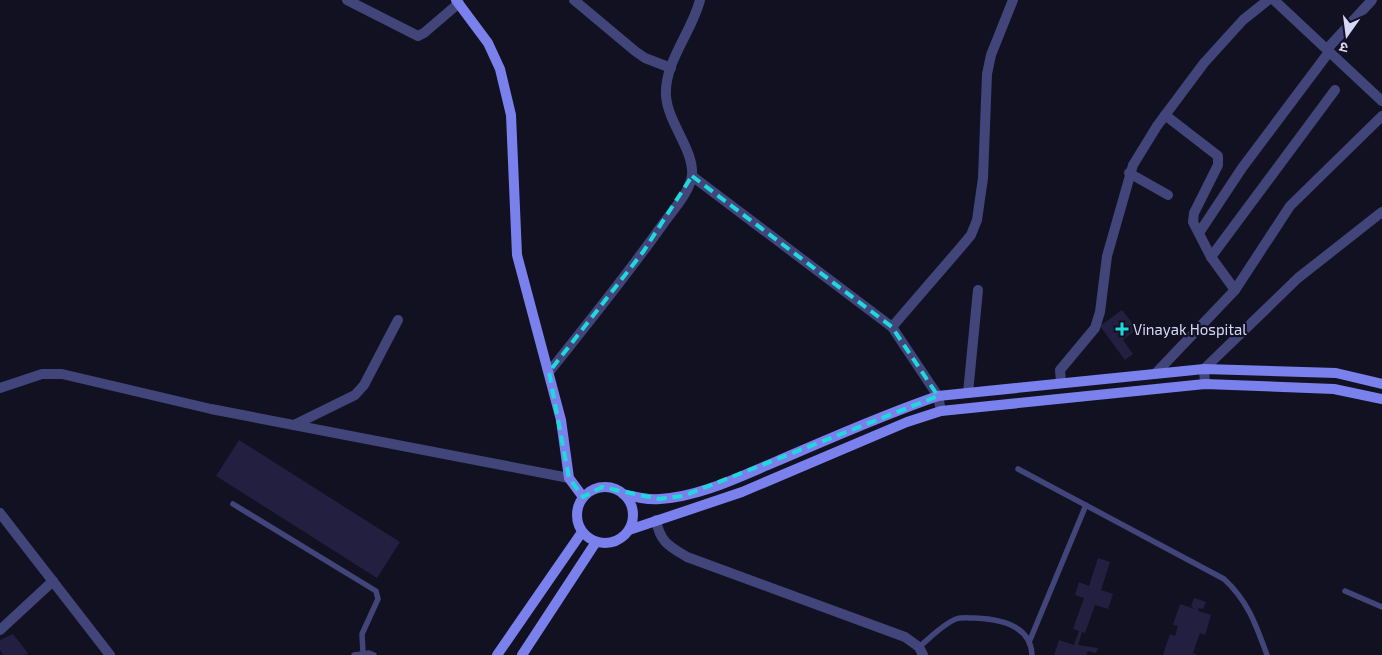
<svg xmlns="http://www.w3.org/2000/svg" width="1382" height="655" viewBox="0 0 1382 655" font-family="'Exo 2','Noto Sans Devanagari',sans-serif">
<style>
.building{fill:#231f40}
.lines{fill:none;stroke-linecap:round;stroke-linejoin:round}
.service{stroke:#42457a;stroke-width:5.5}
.minor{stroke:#42457a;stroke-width:10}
.tertiary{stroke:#42457a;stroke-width:10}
.secondary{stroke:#7a81ed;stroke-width:10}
.marked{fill:none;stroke:#1fdadd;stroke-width:4;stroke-dasharray:10 6;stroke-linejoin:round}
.poi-dot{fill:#1fdadd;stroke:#121121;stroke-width:2}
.labels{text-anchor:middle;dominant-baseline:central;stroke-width:4.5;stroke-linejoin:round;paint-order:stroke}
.poi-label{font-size:15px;fill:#d8d7f9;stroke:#121121;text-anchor:start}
</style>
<rect width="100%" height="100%" fill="#121121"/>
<g class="building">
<path d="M1122 310 1137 329 1123 340 1133 354 1125 360 1100 326Z"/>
<path d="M239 440 400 542 377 578 216 476Z"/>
<path d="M1098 558 1110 562 1101 590 1113 594 1108 609 1095 605 1085 633 1082 632 1078 645 1098 648 1096 653 1088 651 1086 655H1054L1059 640 1074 645 1079 631 1073 629 1084 598 1075 595 1079 582 1089 586Z"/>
<path d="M1194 598 1206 602 1203 609 1199 608 1198 611 1211 615 1205 635 1200 633 1193 653 1198 655H1163L1170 634 1175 636 1178 626 1173 625 1180 604 1195 609 1191 606Z"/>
<path d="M13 634 28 653 25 655H3L0 650V640Z"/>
</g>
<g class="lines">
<g class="service">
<path d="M1018 469 1224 579C1248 601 1256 625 1267 655"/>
<path d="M233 504 376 591 378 599 362 634 363 653"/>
<path d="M1345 591 1382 607"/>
<path d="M1030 640 1086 505"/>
<path d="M919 647C930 638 943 624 956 619 962 617 969 618 975 618 1000 619 1031 625 1032 655"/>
<path d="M354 655 369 653 374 655"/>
</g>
<g class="minor">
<path d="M347 0 418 36 424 33 459 3"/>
<path d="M574 0 635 51 645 58 671 68"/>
<path d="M1274 0 1382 101"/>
<path d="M1327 49 1372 0"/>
<path d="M1165 115 1218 156V165L1194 213 1193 222 1211 257 1235 290"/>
<path d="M1129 173 1168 195"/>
<path d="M692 176 892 327 938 396 941 411"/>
<path d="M1199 233 1242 168 1329 52"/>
<path d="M1211 257 1335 90"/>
<path d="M892 327 961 247 971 235 977 220 983 178 987 74 991 55 1013 0"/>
<path d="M549 372C588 323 627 275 663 224 673 210 690 192 692 175 694 150 668 123 666 96 664 62 692 32 700 0"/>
<path d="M1155 374 1235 290 1290 206 1382 116"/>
<path d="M1061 382 1060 370 1095 328 1100 312 1107 256 1133 165 1157 126 1204 63 1243 20 1268 0"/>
<path d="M968 393 978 290"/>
<path d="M294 425 355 395 364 385 398 320"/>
<path d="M656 520C660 542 669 546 687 557L905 637 919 647 923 655"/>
<path d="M0 630 53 581"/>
</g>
<g class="tertiary">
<path d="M1205 384 1204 369 1298 278 1382 212"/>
<path d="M0 388 42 374H62L211 409 569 478"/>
<path d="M0 513 110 655"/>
</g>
<g class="secondary">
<path d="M456 0 488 43 500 69 511 115 517 255 561 420 569 478 583 497"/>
<circle cx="605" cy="515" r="28"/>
<path d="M623 494C635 497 647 500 660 499 699 497 739 477 775 462 829 439 882 415 938 396L1204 369 1336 373 1382 384"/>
<path d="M629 530 742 492 907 422 941 411 1205 384 1334 389 1382 399"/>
<path d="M497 655 582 532"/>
<path d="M522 655 596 542"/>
</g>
</g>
<path class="marked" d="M692 176 892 327 938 396 683 496 659 499 602 487 583 497 569 478 549 372 643 252Z"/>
<path class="poi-dot" d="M1119.5 321.5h5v5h5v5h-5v5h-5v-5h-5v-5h5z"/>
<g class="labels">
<g class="poi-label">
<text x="1133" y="329">Vinayak Hospital</text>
</g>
</g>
<g transform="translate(1347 35) rotate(194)" stroke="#121121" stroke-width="4" paint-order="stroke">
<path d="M0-4L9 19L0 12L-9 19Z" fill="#d8d7f9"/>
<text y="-8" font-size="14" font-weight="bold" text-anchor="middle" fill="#d8d7f9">उ</text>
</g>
</svg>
